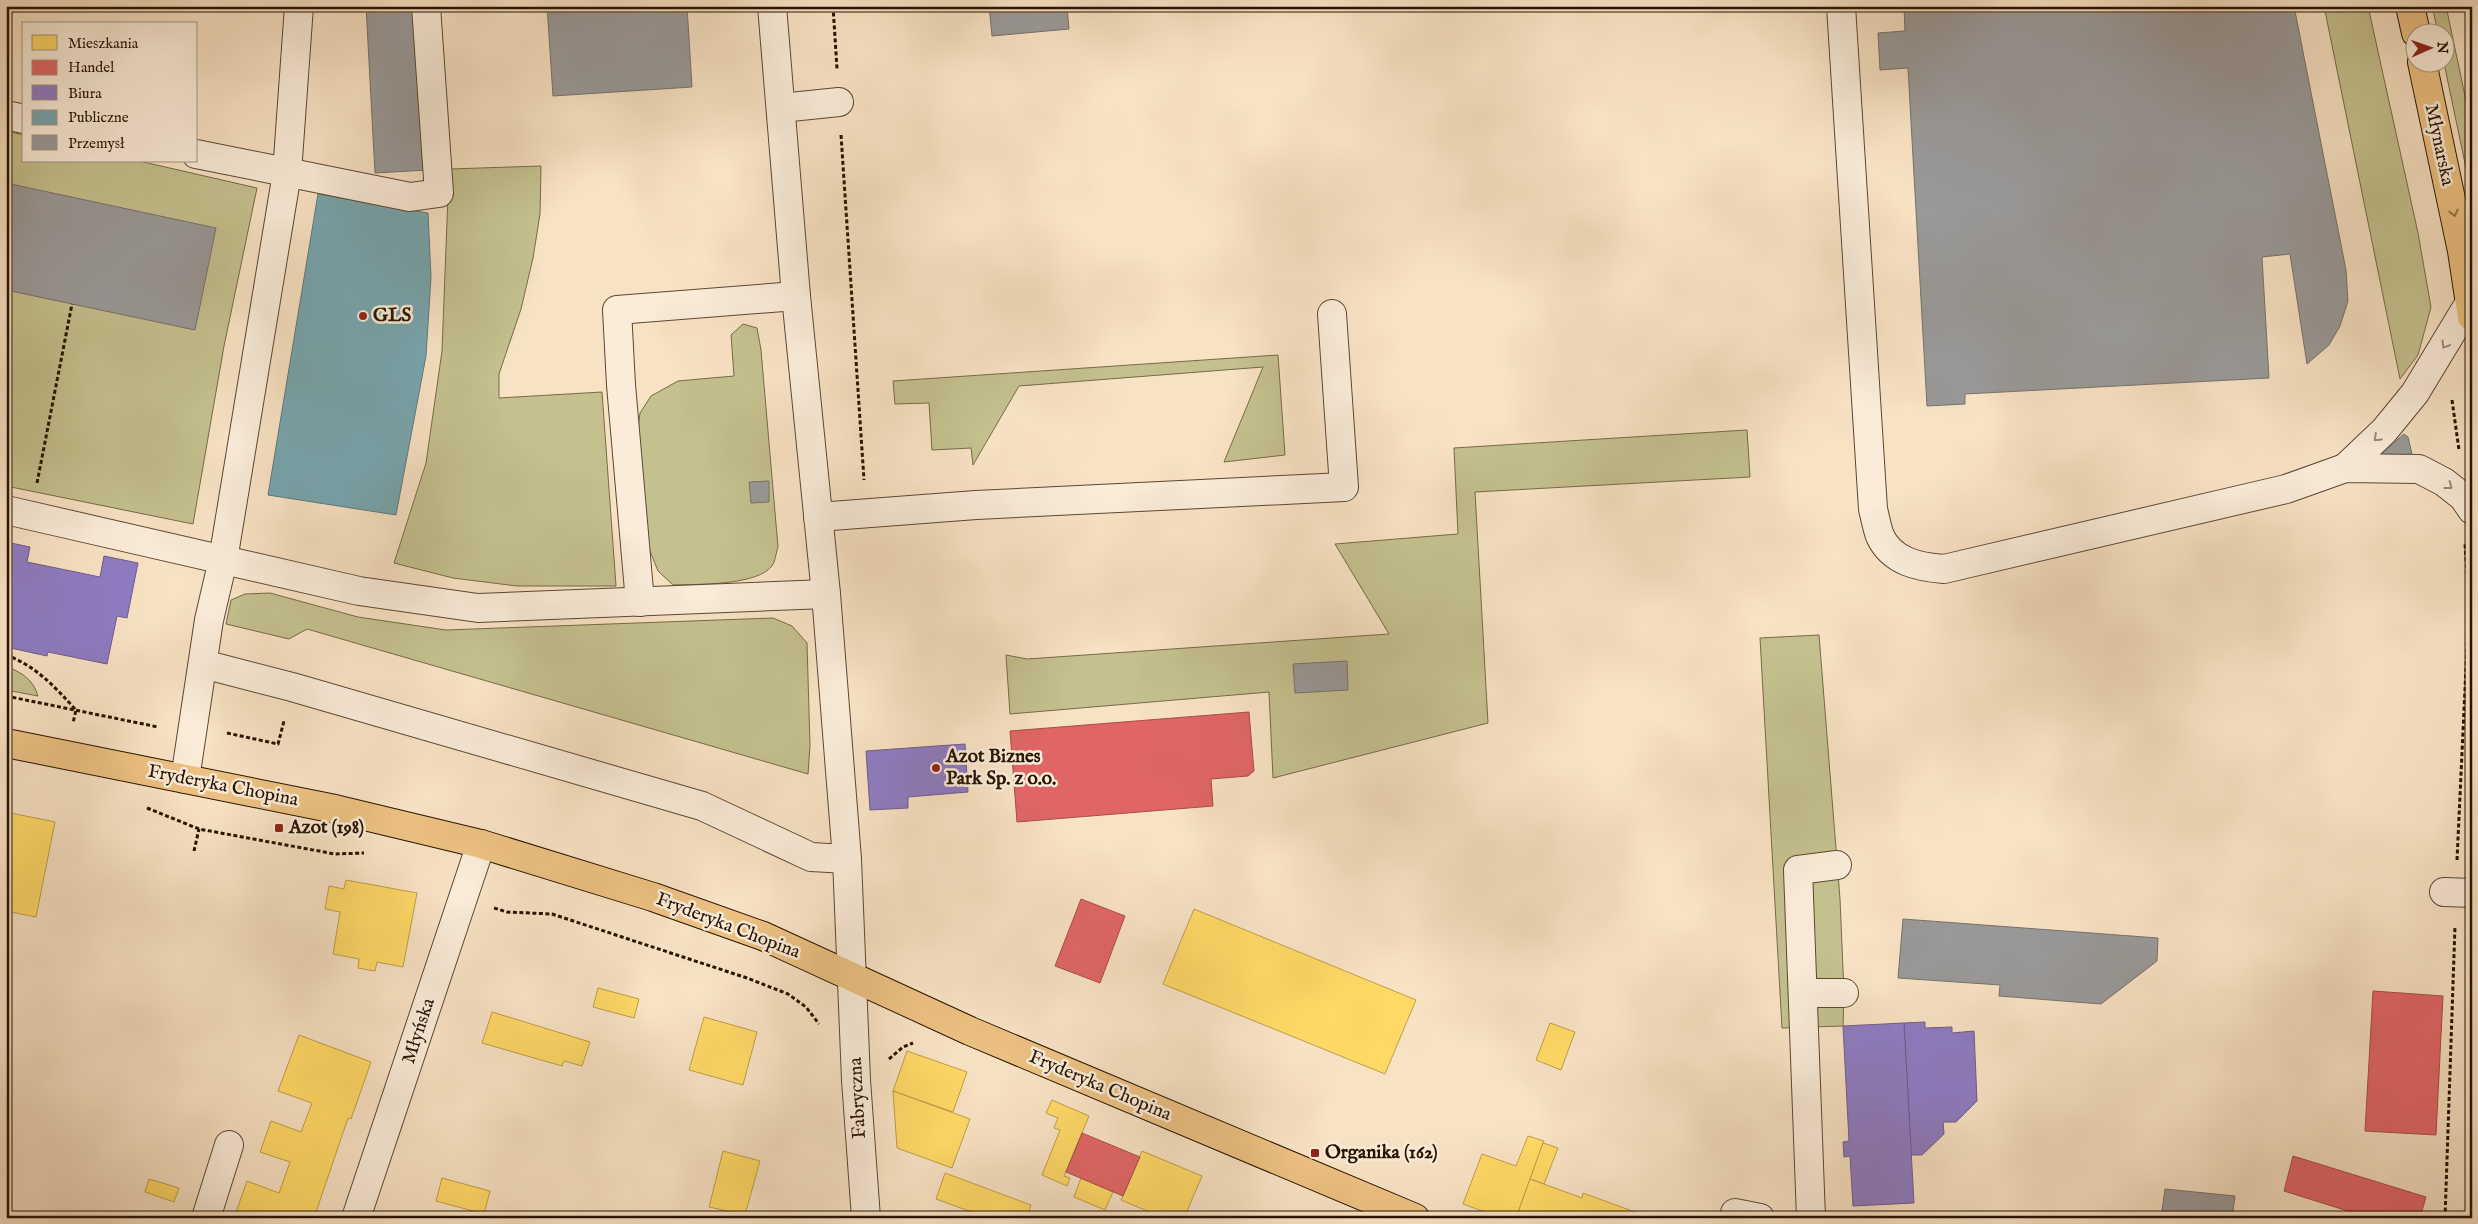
<svg xmlns="http://www.w3.org/2000/svg" width="2478" height="1224" viewBox="0 0 2478 1224" font-family="'IM FELL English',serif">
<style>
.green{fill:#c4c18f;stroke:#766a48}
.homes{fill:#ffd966;stroke:#be9e48}
.shops{fill:#e06666;stroke:#a84d48}
.offices{fill:#8e7cc3;stroke:#6f5c89}
.public{fill:#76a5af;stroke:#5e797b}
.industry{fill:#999;stroke:#77716b}
.lines{fill:none;stroke-linecap:round;stroke-linejoin:round}
.minor-casing{stroke:#5b4732;stroke-width:30}
.major-casing{stroke:#271301;stroke-width:30}
.path{stroke:#271301;stroke-width:3;stroke-dasharray:4 2.5;stroke-linecap:butt}
.minor{stroke:#faecd9;stroke-width:28}
.major{stroke:#ecc182;stroke-width:28}
.oneway{stroke:#937348}
.oneway2{stroke:#9b8a78}
.poi-dot{fill:#8f2418;stroke:#faecd9;stroke-width:2}
.labels{text-anchor:middle;dominant-baseline:central;stroke-width:5;stroke-linejoin:round;paint-order:stroke}
.street-label{font-size:19px;fill:#271301;stroke:#faecd9}
.poi-label{font-size:19px;font-weight:bold;fill:#271301;stroke:#faecd9;text-anchor:start}
</style>
<rect width="100%" height="100%" fill="#f8e2c4"/>
<filter id="stains"><feTurbulence type="fractalNoise" baseFrequency=".004" numOctaves="4"/><feColorMatrix values="0 0 0 0 .2 0 0 0 0 .09 0 0 0 0 .02 0 0 0 .5 -.17"/></filter>
<radialGradient id="worn" r=".72"><stop offset=".6" stop-color="#630" stop-opacity="0"/><stop offset="1" stop-color="#630" stop-opacity=".3"/></radialGradient>
<g class="green">
<path d="M2324 6H2368L2418 233 2431 307 2418 355 2400 379Z"/>
<path d="M2432 6H2446L2472 129V197L2444 63 2446 32H2438Z"/>
<path d="M6 131 24 135V161H139L257 188 224 346 193 524 6 486Z"/>
<path d="M541 166 540 214 533 258 521 309 499 374V398L602 392 616 586H517L453 578 394 563 426 463 442 351 449 169Z"/>
<path d="M743 324 757 328 761 350 778 547C776 553 775 562 772 566 756 586 697 584 673 585L658 571 646 541 637 436 640 413 651 396 678 381 734 376 731 335Z"/>
<path d="M1278 355 1285 455 1224 462 1263 367 1019 386 973 465 971 448 932 450 929 403 895 404 893 381Z"/>
<path d="M1747 430 1750 477 1475 492 1488 723 1273 778 1269 692 1010 714 1006 655 1027 659 1389 634 1335 544 1458 534 1454 448Z"/>
<path d="M270 593 358 617 446 630 773 618 792 626 807 643 810 745 808 774 307 629 289 639 226 624 231 600 245 594Z"/>
<path d="M1819 635 1840 899 1844 993 1843 1026 1782 1028 1760 638Z"/>
<path d="M6 666C22 673 33 679 38 696L6 690Z"/>
</g>
<g class="homes">
<path d="M6 812 55 822 36 917 6 911Z"/>
<path d="M346 880 417 893 403 967 377 962 375 971 358 968 359 959 333 954 340 912 325 909 329 886 344 889Z"/>
<path d="M1194 909 1416 1000 1385 1074 1163 984Z"/>
<path d="M598 988 639 999 634 1018 593 1007Z"/>
<path d="M492 1012 590 1042 582 1066 564 1061 562 1066 482 1043Z"/>
<path d="M704 1017 757 1032 743 1085 689 1070Z"/>
<path d="M1550 1023 1575 1032 1561 1070 1536 1060Z"/>
<path d="M299 1035 371 1062 351 1119 348 1118 314 1218H234L247 1181 279 1193 290 1162 260 1152 271 1121 301 1132 312 1103 278 1091Z"/>
<path d="M907 1051 967 1072 953 1112 893 1091Z"/>
<path d="M893 1091 970 1119 952 1168 897 1148Z"/>
<path d="M1052 1100 1089 1116 1064 1176 1070 1178 1067 1186 1042 1175 1060 1130 1054 1128 1058 1118 1046 1113Z"/>
<path d="M1528 1136 1544 1141 1516 1218H1501L1463 1204 1482 1154 1516 1166Z"/>
<path d="M1543 1143 1558 1148 1544 1184 1530 1179Z"/>
<path d="M723 1151 760 1161 745 1215 709 1207Z"/>
<path d="M1142 1151 1202 1176 1184 1218H1164L1121 1200Z"/>
<path d="M945 1173 1031 1205 1027 1218H988L936 1199Z"/>
<path d="M442 1178 490 1191 484 1214 436 1201Z"/>
<path d="M1081 1178 1113 1192 1105 1210 1074 1197Z"/>
<path d="M149 1179 179 1188 174 1202 145 1192Z"/>
<path d="M1530 1179 1582 1198 1583 1193 1635 1212 1633 1218H1516Z"/>
<path d="M671 1212 692 1218H669Z"/>
</g>
<g class="shops">
<path d="M1249 712 1254 771 1248 776 1211 779 1213 806 1017 822 1010 731Z"/>
<path d="M1081 899 1125 916 1100 983 1055 966Z"/>
<path d="M2373 991 2443 996 2436 1135 2365 1131Z"/>
<path d="M1082 1133 1140 1157 1123 1196 1066 1172Z"/>
<path d="M2293 1156 2426 1197 2420 1218H2370L2284 1191Z"/>
</g>
<g class="offices">
<path d="M11 543 30 547 27 562 100 577 104 556 138 563 127 618 117 616 107 664 48 652 47 656 6 647V557L8 558Z"/>
<path d="M965 744 968 792 908 797V808L870 810 866 751Z"/>
<path d="M1925 1022V1028L1952 1027V1033L1974 1031 1977 1101 1956 1122H1943L1944 1134 1922 1155H1911L1904 1023Z"/>
<path d="M1904 1023 1914 1203 1853 1206 1850 1156 1844 1157 1843 1142 1849 1141 1843 1026Z"/>
</g>
<path class="public" d="M318 194 428 213 431 277 426 356 396 515 268 495Z"/>
<g class="industry">
<path d="M366 6H417L427 170 375 173Z"/>
<path d="M547 6H687L692 87 553 96Z"/>
<path d="M989 6H1067L1069 29 992 36Z"/>
<path d="M1904 6H2294L2346 270 2348 301 2340 326 2329 345 2307 364 2290 254 2262 257 2269 378 1965 394V404L1927 406 1908 68 1880 70 1878 33 1905 31Z"/>
<path d="M6 183 216 228 195 330 6 290Z"/>
<path d="M2404 434 2408 437 2412 454 2384 456 2383 452Z"/>
<path d="M769 481V502L751 503 749 482Z"/>
<path d="M1347 661 1348 690 1295 693 1293 664Z"/>
<path d="M1903 919 2158 938 2157 961 2101 1004 1999 996 2000 985 1898 978Z"/>
<path d="M2165 1189 2235 1196 2232 1218H2161Z"/>
</g>
<g class="lines">
<g class="minor-casing">
<g id="minor">
<path d="M772 6 796 296 826 594 847 859 856 1080 866 1218"/>
<path d="M1841 6 1873 509C1875 517 1877 528 1880 536 1892 562 1919 567 1944 569L2286 489 2345 468 2419 469 2444 482 2463 497 2472 510"/>
<path d="M781 108 839 102"/>
<path d="M6 115 24 119"/>
<path d="M196 154 410 197 439 193 426 6"/>
<path d="M2345 468 2384 431 2415 393 2470 302"/>
<path d="M6 510 359 591 478 608 826 594"/>
<path d="M818 517 976 505 1344 487 1332 314"/>
<path d="M640 602 621 385 617 310 796 296"/>
<path d="M203 664 292 687 702 806 811 857 847 859"/>
<path d="M185 779 209 620 223 560 287 173 299 6"/>
<path d="M2444 892 2472 893"/>
<path d="M1804 993H1844"/>
<path d="M1735 1213 1760 1218"/>
<path d="M206 1218 229 1145"/>
<path d="M356 1218 481 844"/>
<path d="M1811 1218 1798 870 1837 865"/>
</g>
</g>
<g class="major-casing">
<g id="major">
<path d="M2410 6 2416 33"/>
<path d="M2422 62 2462 251 2472 317"/>
<path d="M6 743 335 809 481 844 653 897 763 936 970 1031 1415 1218"/>
</g>
</g>
<g class="path">
<path d="M833 6 837 69"/>
<path d="M841 135 864 480"/>
<path d="M2452 400 2459 450"/>
<path d="M37 483 72 304"/>
<path d="M6 655C36 666 55 687 76 710L73 723"/>
<path d="M6 696 158 727"/>
<path d="M227 733 278 744 284 721"/>
<path d="M147 808 199 829 335 854 364 853"/>
<path d="M194 851 199 829"/>
<path d="M2457 860 2469 603 2465 544"/>
<path d="M494 908 507 912 552 914 747 978 788 994 806 1007 819 1024"/>
<path d="M889 1059 903 1047 913 1043"/>
<path d="M2445 1218 2455 926"/>
</g>
<use href="#minor" class="minor"/>
<use href="#major" class="major"/>
</g>
<defs><path id="oneway-chevron" d="M-2-3.5L2.5 0L-2 3.5" fill="none" stroke-width="1.6" stroke-linecap="round" stroke-linejoin="round" transform="scale(1.25)"/></defs>
<use class="oneway" href="#oneway-chevron" transform="translate(2454 213) rotate(78)"/>
<g class="oneway2">
<use href="#oneway-chevron" transform="translate(2445 345) rotate(121)"/>
<use href="#oneway-chevron" transform="translate(2377 438) rotate(137)"/>
<use href="#oneway-chevron" transform="translate(2449 486) rotate(37)"/>
</g>
<g class="poi-dot">
<circle cx="363" cy="316" r="5"/>
<circle cx="936" cy="768" r="5"/>
<rect x="274" y="823" width="10" height="10" rx="2.5"/>
<rect x="1310" y="1148" width="10" height="10" rx="2.5"/>
</g>
<g class="labels">
<g class="street-label">
<text transform="translate(2439 145) rotate(78)">Młynarska</text>
<text transform="translate(223 786) rotate(11)">Fryderyka Chopina</text>
<text transform="translate(728 926) rotate(21)">Fryderyka Chopina</text>
<text transform="translate(419 1031) rotate(-72)">Młyńska</text>
<text transform="translate(1100 1086) rotate(23)">Fryderyka Chopina</text>
<text transform="translate(858 1098) rotate(-93)">Fabryczna</text>
</g>
<g class="poi-label">
<text x="373" y="316">GLS</text>
<text x="946" y="757">Azot Biznes<tspan x="946" dy="22">Park Sp. z o.o.</tspan></text>
<text x="289" y="828">Azot (198)</text>
<text x="1325" y="1153">Organika (162)</text>
</g>
</g>
<rect width="2478" height="1224" fill="none" stroke="#f8e2c4" stroke-width="25"/>
<rect x="8" y="8" width="2463" height="1209" fill="none" stroke="#271301" stroke-width="2.5"/>
<rect x="12" y="12" width="2453" height="1199" fill="none" stroke="#271301"/>
<rect x="22" y="22" width="175" height="140" fill="#faecd9" stroke="#a69583"/>
<rect x="32" y="35" width="25" height="15" fill="#ffd966" stroke="#a69583"/>
<text x="68" y="48" font-size="15" fill="#271301">Mieszkania</text>
<rect x="32" y="60" width="25" height="15" fill="#e06666" stroke="#a69583"/>
<text x="68" y="72" font-size="15" fill="#271301">Handel</text>
<rect x="32" y="85" width="25" height="15" fill="#8e7cc3" stroke="#a69583"/>
<text x="68" y="98" font-size="15" fill="#271301">Biura</text>
<rect x="32" y="110" width="25" height="15" fill="#76a5af" stroke="#a69583"/>
<text x="68" y="122" font-size="15" fill="#271301">Publiczne</text>
<rect x="32" y="135" width="25" height="15" fill="#999999" stroke="#a69583"/>
<text x="68" y="148" font-size="15" fill="#271301">Przemysł</text>
<g transform="translate(2430 48) rotate(88)"><circle r="24" fill="#faecd9" stroke="#a69583"/>
<path d="M0-4L9 19L0 12L-9 19Z" fill="#8f2418"/>
<text y="-8" font-size="14" font-weight="bold" text-anchor="middle" fill="#271301">N</text>
</g>
<rect width="100%" height="100%" filter="url(#stains)"/>
<rect width="100%" height="100%" fill="url(#worn)"/>
</svg>
